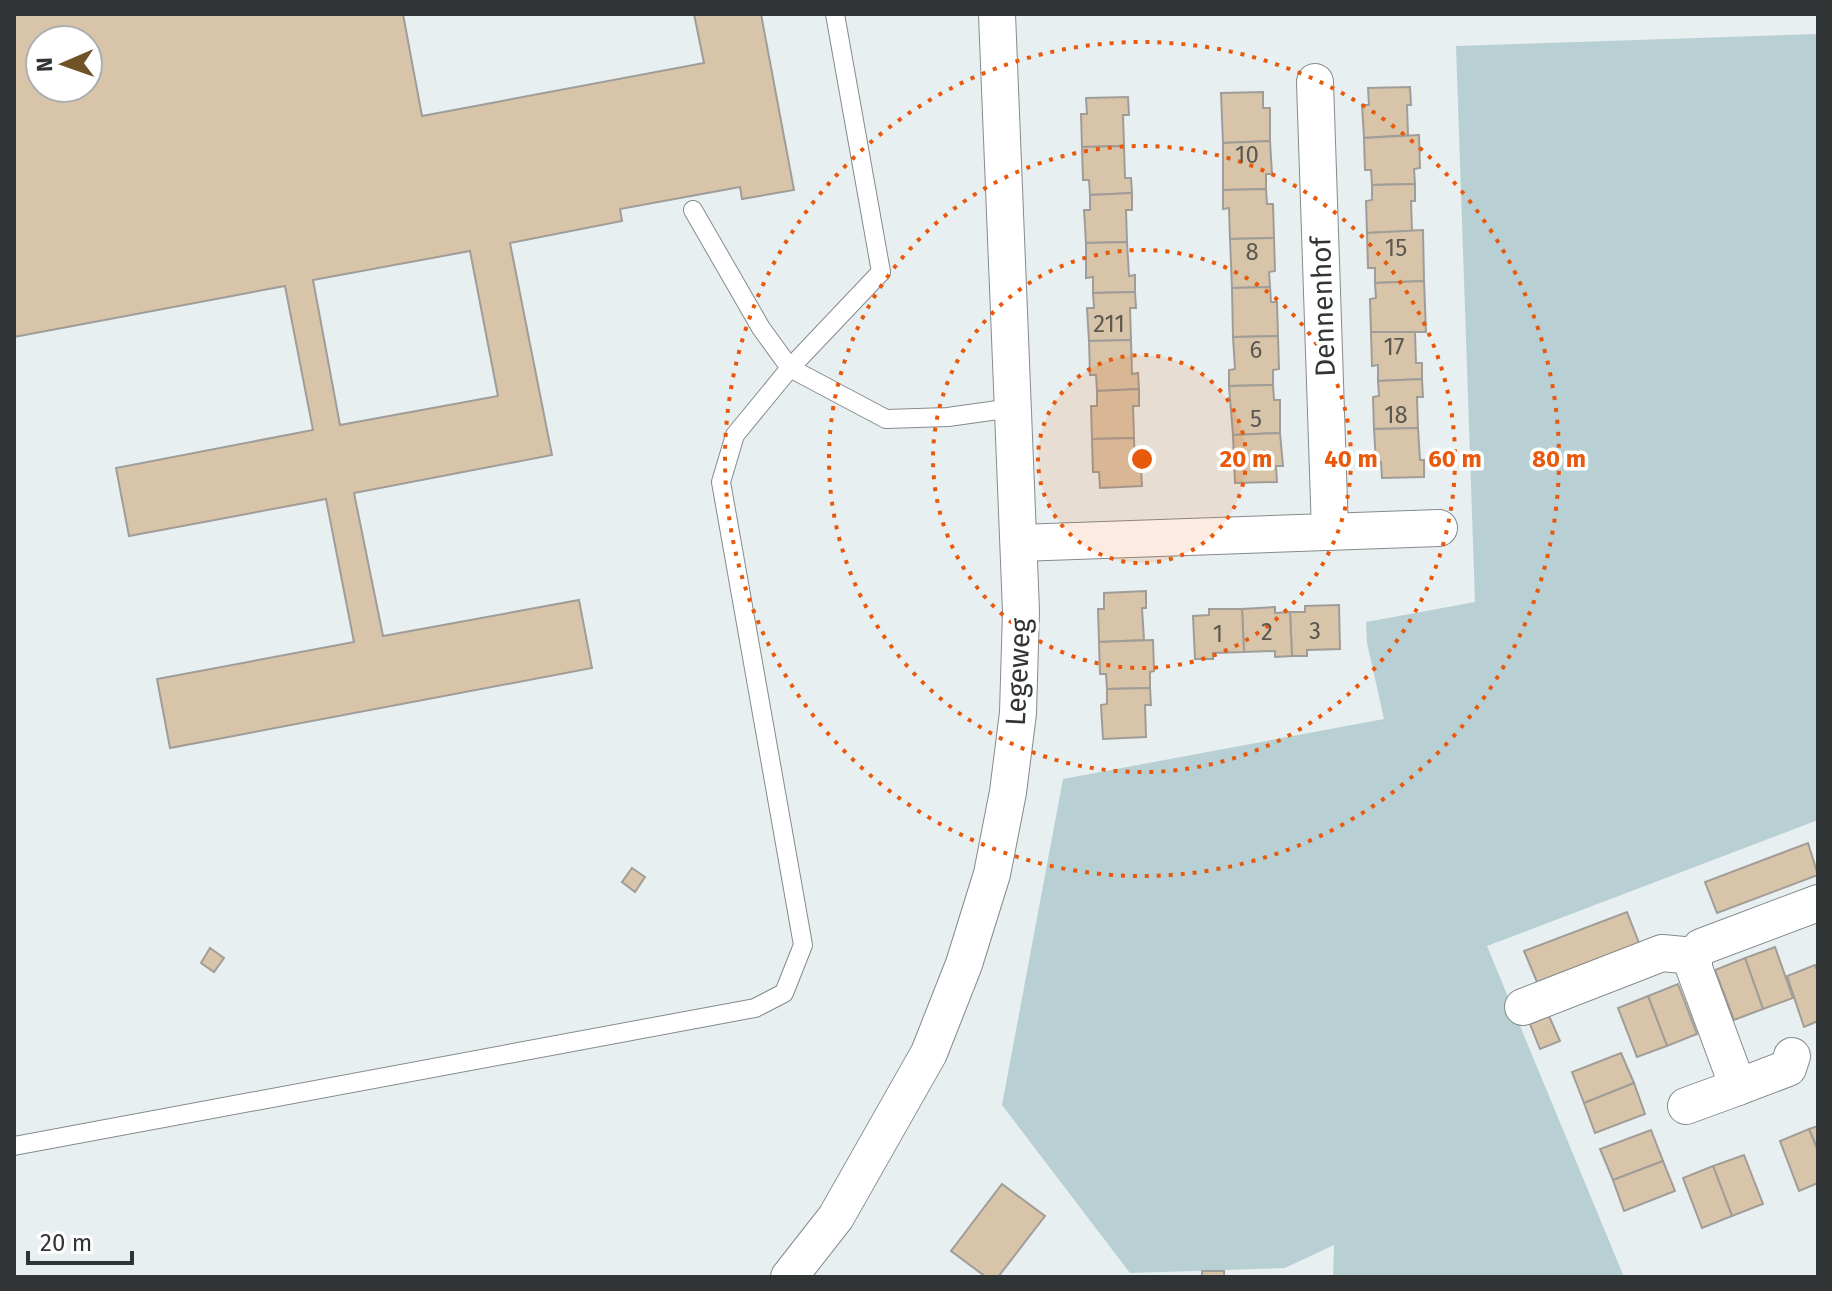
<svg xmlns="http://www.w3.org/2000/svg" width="1832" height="1291" viewBox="0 0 1832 1291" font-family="'Fira Sans',sans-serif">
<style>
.green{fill:#b8d0d3}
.building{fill:#d8c4a8;stroke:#a09d99;stroke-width:2;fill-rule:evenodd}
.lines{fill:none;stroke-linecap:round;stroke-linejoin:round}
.lane-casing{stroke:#858b8c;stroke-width:20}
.street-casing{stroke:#858b8c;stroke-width:38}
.lane{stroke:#fff;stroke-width:18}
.street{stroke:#fff;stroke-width:36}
.ring{fill:none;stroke:#e8590c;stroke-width:4;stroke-dasharray:4 8}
.labels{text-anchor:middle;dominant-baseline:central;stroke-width:7;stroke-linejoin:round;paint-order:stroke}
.number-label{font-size:24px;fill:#5b5851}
.street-label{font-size:28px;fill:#313434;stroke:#fff}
.centre{fill:#e8590c;stroke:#fff;stroke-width:4}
.ring-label{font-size:24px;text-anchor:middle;font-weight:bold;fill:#e8590c;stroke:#fff;stroke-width:7;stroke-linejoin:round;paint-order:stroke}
</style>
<rect width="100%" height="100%" fill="#e8eff0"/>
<path class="green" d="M1818 34V820L1487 946 1624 1277H1333L1334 1245 1285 1268 1130 1273 1002 1105 1063 779 1384 719 1367 643 1366 622 1475 602 1456 46Z"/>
<g class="building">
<path d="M14 14H403L422 116 704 63 694 14H761L794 190 742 199 740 187 620 209 622 221 510 243 552 455 354 493 383 636 579 600 592 668 170 748 157 679 354 642 326 499 129 536 116 468 313 430 285 286 14 337ZM40 40H88V88H40ZM470 251 498 396 340 425 313 280Z"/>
<path d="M1410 87 1411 105H1407L1408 135 1364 138 1362 105H1369L1368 88Z"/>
<path d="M1263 92V108H1270V141L1223 143 1221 93Z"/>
<path d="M1128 97 1129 115H1123L1124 146 1082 147 1081 114H1087L1086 98Z"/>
<path d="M1419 135 1420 168 1414 169 1415 184 1372 185 1371 170H1365L1364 138Z"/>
<path d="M1270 141 1272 174H1266V189L1223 190V143Z"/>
<path d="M1124 146 1125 178H1131L1132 193 1090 195 1089 180H1083L1082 147Z"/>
<path d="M1415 184V201H1411L1412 231 1367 233 1366 201 1372 200V185Z"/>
<path d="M1266 189 1267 204H1273L1274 238 1230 239 1229 208 1223 209V190Z"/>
<path d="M1132 193V210H1126L1127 242 1086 243 1084 210H1090V195Z"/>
<path d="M1423 230 1424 281 1375 283V268H1368L1367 233Z"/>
<path d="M1274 238 1275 271 1269 272 1270 287 1232 288 1230 239Z"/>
<path d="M1127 242 1129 276 1135 275V292L1093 293V277L1086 278V243Z"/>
<path d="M1424 281 1426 332H1371L1370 299 1376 298 1375 283Z"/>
<path d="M1270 287 1271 302H1277L1278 336 1233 337 1232 288Z"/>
<path d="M1135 292 1136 308H1130L1131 340 1089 341 1087 308H1094L1093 293Z"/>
<path d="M1371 332H1415L1416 363H1422V379L1378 381V365L1372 366Z"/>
<path d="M1278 336 1279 369 1273 370V385L1229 386V370L1235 369 1233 337Z"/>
<path d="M1131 340 1132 374 1138 373 1139 389 1097 391 1096 375H1090L1089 341Z"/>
<path d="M1422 379 1423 397H1417L1418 428 1374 429 1373 397 1379 396 1378 381Z"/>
<path d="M1273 385 1274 400H1280V433L1233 435 1229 386Z"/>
<path d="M1139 389V406H1133L1134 438 1092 439 1091 406H1097V391Z"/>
<path d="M1418 428 1420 460H1424V477L1382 478 1381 462H1376L1374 429Z"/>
<path d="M1280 433 1283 466H1276L1277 482 1235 483 1233 435Z"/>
<path d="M1134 438 1135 470 1141 469 1142 486 1100 488 1099 472H1093L1092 439Z"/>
<path d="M1146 591V608H1142L1144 640 1099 642 1098 609H1104V593Z"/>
<path d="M1339 605 1340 649 1307 650V656H1292L1290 612H1305V606Z"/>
<path d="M1275 607V613L1290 612 1292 656 1275 657V651L1244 652 1242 609Z"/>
<path d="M1209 609H1242L1244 652 1213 653V659H1195L1193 616 1209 615Z"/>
<path d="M1153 640 1154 671 1150 672V688L1107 689 1106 674H1100L1099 642Z"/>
<path d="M1150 688 1151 705H1145L1146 737 1103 739 1101 705 1107 704V689Z"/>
<path d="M1808 843 1818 875 1717 913 1705 882Z"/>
<path d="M632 868 645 877 635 892 622 882Z"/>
<path d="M1627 912 1639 943 1537 982 1524 951Z"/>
<path d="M1775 947 1793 998 1763 1009 1745 958Z"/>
<path d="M210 948 224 958 214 972 201 963Z"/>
<path d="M1745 958 1763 1009 1734 1020 1715 970Z"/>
<path d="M1815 965 1818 972V1021L1804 1027 1787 976Z"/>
<path d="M1678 984 1697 1034 1667 1046 1648 996Z"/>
<path d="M1648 996 1667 1046 1637 1057 1618 1008Z"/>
<path d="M1549 1016 1560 1041 1540 1049 1530 1024Z"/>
<path d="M1621 1053 1634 1083 1584 1103 1572 1072Z"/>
<path d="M1634 1083 1645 1114 1595 1133 1584 1103Z"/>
<path d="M1818 1126V1151L1809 1129Z"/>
<path d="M1809 1129 1818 1151V1183L1799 1191 1780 1141Z"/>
<path d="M1651 1130 1663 1161 1613 1180 1600 1149Z"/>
<path d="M1744 1155 1763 1204 1732 1216 1713 1166Z"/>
<path d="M1663 1161 1675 1191 1624 1211 1613 1180Z"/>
<path d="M1713 1166 1732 1216 1702 1228 1683 1178Z"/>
<path d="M1002 1184 1045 1216 998 1277H986L951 1251Z"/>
<rect x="1202" y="1271" width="22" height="6"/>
</g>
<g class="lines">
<g class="lane-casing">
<g id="lane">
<path d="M693 210 761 328 790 368 886 419 948 417 1012 408"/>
<path d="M14 1146 755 1008 784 993 803 945 721 482 735 435 790 368 881 272 835 14"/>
</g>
</g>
<g class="street-casing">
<g id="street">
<path d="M1315 82 1330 532"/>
<path d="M1019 543 1439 528"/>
<path d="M1694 956V968L1738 1087 1788 1068 1792 1056"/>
<path d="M1523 1007 1662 953 1694 956 1701 947 1818 903"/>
<path d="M1686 1106 1738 1087"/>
<path d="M789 1277 836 1217 929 1053 964 964 992 874 1008 792 1018 713 1021 611 997 14"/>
</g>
</g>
<use href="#lane" class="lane"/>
<use href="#street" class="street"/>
</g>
<circle cx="1142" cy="459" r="104" fill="#e8590c" fill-opacity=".12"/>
<g class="ring">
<circle cx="1142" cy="459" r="104"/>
<circle cx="1142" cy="459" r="209"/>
<circle cx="1142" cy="459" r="313"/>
<circle cx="1142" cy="459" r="417"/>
</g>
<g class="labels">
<g class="number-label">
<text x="1247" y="155">10</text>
<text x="1396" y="248">15</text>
<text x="1252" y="252">8</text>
<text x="1109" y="324">211</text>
<text x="1394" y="347">17</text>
<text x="1256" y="350">6</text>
<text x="1396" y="415">18</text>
<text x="1256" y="419">5</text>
<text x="1315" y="631">3</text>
<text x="1267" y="632">2</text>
<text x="1218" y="634">1</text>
</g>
<g class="street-label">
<text transform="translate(1323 307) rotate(-92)">Dennenhof</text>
<text transform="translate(1018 672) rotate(-87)">Legeweg</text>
</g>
</g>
<circle cx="1142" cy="459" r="12" class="centre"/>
<g class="ring-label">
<text x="1246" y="467">20 m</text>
<text x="1351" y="467">40 m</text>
<text x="1455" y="467">60 m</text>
<text x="1559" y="467">80 m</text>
</g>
<rect width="1832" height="1291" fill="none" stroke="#313434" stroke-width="32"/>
<g transform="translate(64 64) rotate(268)"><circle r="38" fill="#ffffff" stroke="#adaeae" stroke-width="2"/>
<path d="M0-6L14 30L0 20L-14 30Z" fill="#6f5326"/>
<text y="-12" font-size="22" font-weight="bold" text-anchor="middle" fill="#313434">N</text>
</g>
<path d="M28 1251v12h104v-12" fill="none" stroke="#313434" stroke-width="4"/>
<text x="40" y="1251" font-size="24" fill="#313434" stroke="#ffffff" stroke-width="6" paint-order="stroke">20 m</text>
</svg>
